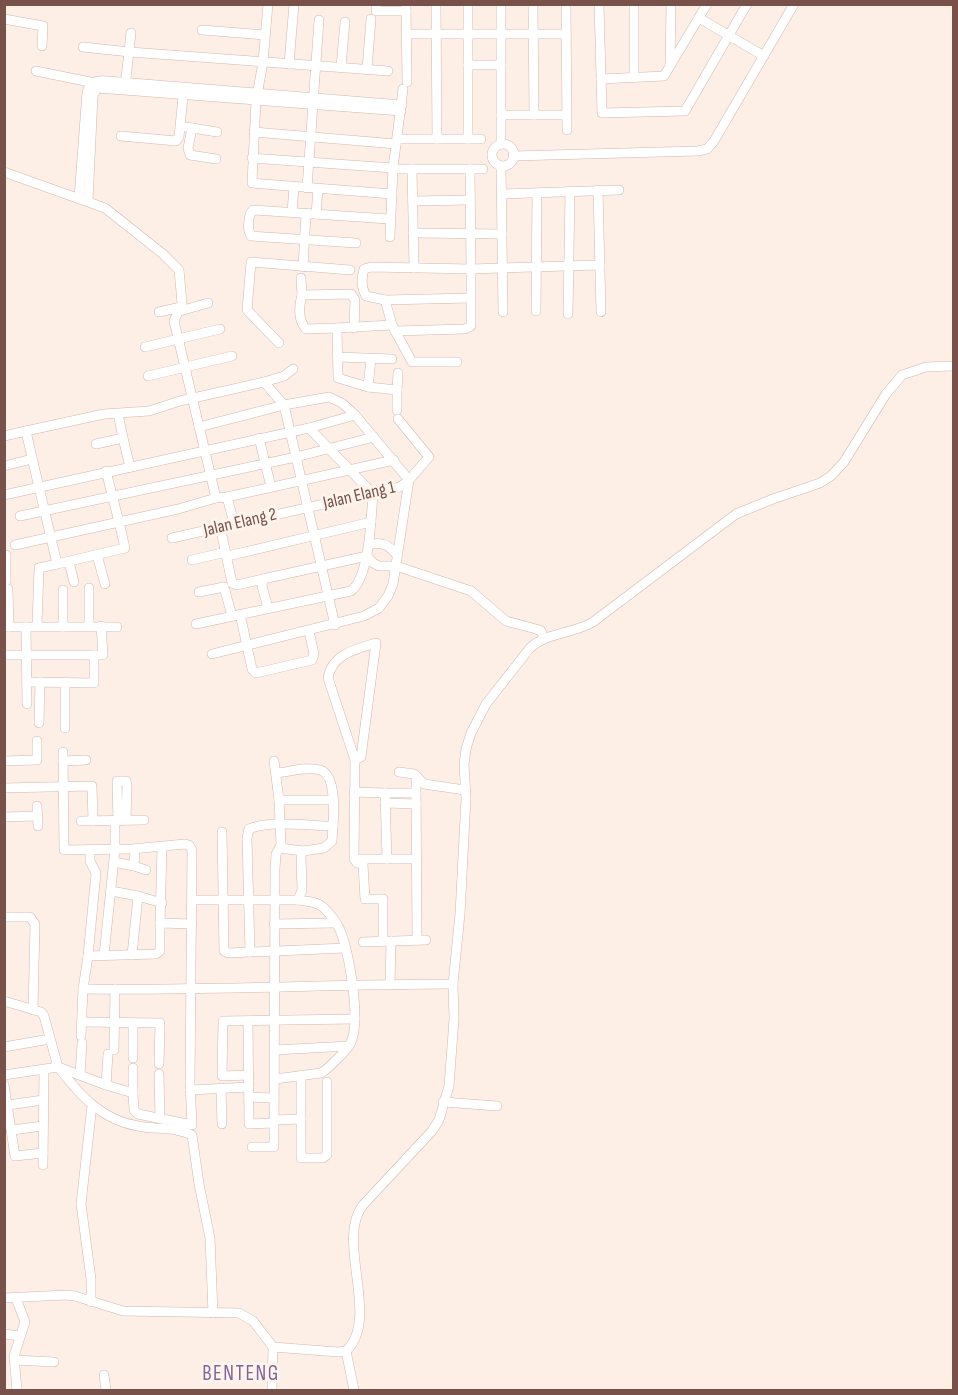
<svg xmlns="http://www.w3.org/2000/svg" width="958" height="1395" viewBox="0 0 958 1395" font-family="'Sofia Sans Condensed',sans-serif">
<style>
.lines{fill:none;stroke-linecap:round;stroke-linejoin:round}
.minor-casing{stroke:#d1b7ae;stroke-width:10}
.minor{stroke:#fff;stroke-width:9}
.labels{text-anchor:middle;dominant-baseline:central;stroke-width:6;stroke-linejoin:round;paint-order:stroke}
.street-label{font-size:18px;fill:#77514a;stroke:#fff4ec}
.quarter-label{font-size:21px;letter-spacing:1.5px;fill:#7e659a;stroke:#fff4ec}
</style>
<rect width="100%" height="100%" fill="#fdefe6"/>
<g class="lines">
<g class="minor-casing">
<g id="minor">
<path d="M268 4 263 62 256 101 252 183 392 194"/>
<path d="M376 4V11H406"/>
<path d="M406 4 407 82"/>
<path d="M436 4 437 139"/>
<path d="M468 4V139"/>
<path d="M501 4V144"/>
<path d="M533 4 534 115"/>
<path d="M566 4 567 130"/>
<path d="M599 4 602 113 685 111 747 4"/>
<path d="M699 18 764 56"/>
<path d="M4 19 43 26 42 46"/>
<path d="M202 30 265 35"/>
<path d="M406 34H566"/>
<path d="M83 47 130 52 388 71"/>
<path d="M289 64 294 4"/>
<path d="M468 65H501"/>
<path d="M670 65 671 4"/>
<path d="M341 67 345 22"/>
<path d="M367 69 371 19"/>
<path d="M36 71 95 83"/>
<path d="M634 78V4"/>
<path d="M601 79 664 76 707 4"/>
<path d="M125 87 131 33"/>
<path d="M501 115H566"/>
<path d="M186 127 217 132"/>
<path d="M192 128 188 148 190 155 216 159"/>
<path d="M254 132 396 144"/>
<path d="M121 136 176 141 179 137 183 96"/>
<path d="M403 139H481"/>
<circle cx="503" cy="155" r="11"/>
<path d="M513 156 698 151 707 149 714 141 794 4"/>
<path d="M252 158 393 168"/>
<path d="M501 166 503 312"/>
<path d="M399 169H483"/>
<path d="M412 169 414 268"/>
<path d="M4 172 105 208 163 254 179 270 182 303 174 321 216 498 178 509 119 522 106 471"/>
<path d="M307 188 319 20"/>
<path d="M598 190 601 312"/>
<path d="M502 194 619 190"/>
<path d="M79 198 87 92C90 81 97 80 107 81L402 105"/>
<path d="M88 201 93 96 97 88 401 111"/>
<path d="M413 201 470 200"/>
<path d="M292 212 294 187"/>
<path d="M316 214 318 189"/>
<path d="M413 233 502 234"/>
<path d="M390 237 393 168 403 89"/>
<path d="M356 243 251 236C247 230 248 215 253 210L389 219"/>
<path d="M303 267 306 214"/>
<path d="M301 278 302 295"/>
<path d="M385 300 366 296C361 287 361 279 364 269L371 267 471 269 470 169"/>
<path d="M180 311 208 303"/>
<path d="M536 311 537 193"/>
<path d="M159 312 181 307"/>
<path d="M568 314 570 191"/>
<path d="M392 325 337 328 338 378 368 387 397 390 398 373"/>
<path d="M337 328 306 329C298 320 299 306 302 295L351 294 355 300 354 328"/>
<path d="M395 331 465 329 471 326V269L600 265"/>
<path d="M279 343 247 310 251 262 350 270"/>
<path d="M145 347 220 329"/>
<path d="M338 357 392 359"/>
<path d="M457 362H412L392 325 385 300 470 298"/>
<path d="M148 376 232 356"/>
<path d="M264 382 284 376 293 369"/>
<path d="M368 387 371 359"/>
<path d="M397 390V410"/>
<path d="M118 414 123 438"/>
<path d="M199 427 284 405 329 397 342 403 355 415 409 480"/>
<path d="M26 431 104 414 149 411 180 401 264 382 284 405 335 625"/>
<path d="M4 436 26 431C36 476 47 520 57 564L125 548 119 522 15 545"/>
<path d="M259 438 271 487"/>
<path d="M96 444 123 438 130 467"/>
<path d="M4 466 32 459"/>
<path d="M4 495 309 428 355 415"/>
<path d="M227 497 234 523"/>
<path d="M216 498 227 497 394 460"/>
<path d="M20 516 296 457 374 437"/>
<path d="M220 526 232 583 237 585 263 579"/>
<path d="M172 538 400 487 409 480 429 457 398 419"/>
<path d="M369 545C381 541 389 545 397 555"/>
<path d="M4 555H6V581H4"/>
<path d="M97 555 105 584"/>
<path d="M227 555H232L371 522"/>
<path d="M367 556 373 563 379 566H396L471 591 506 621 536 629 541 631 544 638"/>
<path d="M192 560 226 552"/>
<path d="M69 562 74 582"/>
<path d="M89 588V626"/>
<path d="M8 589 9 627"/>
<path d="M63 590V627"/>
<path d="M199 592 224 587 232 616"/>
<path d="M268 608 262 586 263 579 367 556"/>
<path d="M240 614 252 669 256 673 312 660 314 654 309 631"/>
<path d="M196 624 351 591C370 576 371 517 373 494L309 428"/>
<path d="M37 626 39 568 57 564"/>
<path d="M4 627H117"/>
<path d="M26 627 27 704"/>
<path d="M212 654 364 616 379 608 388 596 393 584 409 480"/>
<path d="M4 655H103L101 626"/>
<path d="M27 682 94 683V655"/>
<path d="M39 723 40 682"/>
<path d="M65 728V682"/>
<path d="M355 760 361 757 376 643C356 649 332 654 328 678L355 760 354 859 357 863 363 864 365 899H383V941"/>
<path d="M4 761 37 760V741"/>
<path d="M63 761 86 760"/>
<path d="M399 772 414 774 424 784 465 790"/>
<path d="M416 780 417 940"/>
<path d="M4 788 92 786 93 821"/>
<path d="M354 792 385 793 387 859"/>
<path d="M385 793H416"/>
<path d="M279 800H333"/>
<path d="M385 803 416 804"/>
<path d="M37 806 38 826"/>
<path d="M4 817 37 816"/>
<path d="M81 821 144 820"/>
<path d="M118 821 117 781H126L127 786 126 820"/>
<path d="M222 832 224 951 228 953 345 948"/>
<path d="M280 848 303 851"/>
<path d="M356 859H416"/>
<path d="M114 862 134 866 135 849"/>
<path d="M134 866 146 870"/>
<path d="M111 891 138 896 132 955"/>
<path d="M138 896 162 903"/>
<path d="M193 900H298"/>
<path d="M4 917H30L35 924 33 1010"/>
<path d="M160 923 162 847"/>
<path d="M274 924 334 923"/>
<path d="M363 942 426 940"/>
<path d="M250 952 247 838 249 829C270 820 310 826 333 826"/>
<path d="M104 955 115 849V821"/>
<path d="M88 956 96 873 90 861V849"/>
<path d="M390 984 391 941"/>
<path d="M83 989C207 991 330 984 453 984"/>
<path d="M4 1001 41 1012 44 1016 58 1067 106 1085 133 1093 134 1110 138 1114 192 1125 190 1083 192 850 189 845 185 844 132 849 64 850 63 752"/>
<path d="M248 1021 249 1124 274 1123"/>
<path d="M82 1022 160 1023 159 1064"/>
<path d="M81 1036 83 989 88 956 156 954 160 951V923L192 924"/>
<path d="M4 1047 44 1040"/>
<path d="M114 1050 115 989"/>
<path d="M275 1050 349 1046"/>
<path d="M133 1058V1023"/>
<path d="M133 1068V1093"/>
<path d="M159 1074 160 1119"/>
<path d="M4 1075 58 1067C79 1094 101 1120 138 1126 157 1130 173 1126 192 1135L199 1184 210 1238 213 1313"/>
<path d="M80 1075 82 1043"/>
<path d="M249 1075 222 1076 223 1021 355 1019"/>
<path d="M301 1076V1158H323L327 1155V1082"/>
<path d="M275 1079 321 1073C328 1069 346 1051 350 1044 362 1023 349 953 340 930 337 923 329 913 324 908 317 901 306 901 298 900L302 890 301 856 303 851 324 848 332 841C333 825 339 775 320 770 307 766 289 772 276 773"/>
<path d="M4 1085 15 1156 43 1153"/>
<path d="M106 1085 108 1054"/>
<path d="M221 1088 222 1124"/>
<path d="M190 1090 249 1087"/>
<path d="M249 1097 274 1098"/>
<path d="M443 1102 497 1106"/>
<path d="M8 1105 43 1100"/>
<path d="M274 1120 301 1119"/>
<path d="M12 1130 43 1126"/>
<path d="M252 1147H274L275 869 276 854 281 845 279 800 274 761"/>
<path d="M43 1165 44 1070"/>
<path d="M4 1298 66 1295 75 1296 123 1311 239 1313 253 1321 273 1347 338 1352 346 1351C381 1319 335 1240 363 1205L432 1131 439 1120 449 1086 454 1019 453 984 460 914 466 798 464 764 466 749 471 733 486 704 530 648C547 632 573 634 593 622L736 514 773 499 820 483 831 476 844 462 886 394 902 375 926 367 954 366"/>
<path d="M16 1298 25 1322 14 1356 17 1390"/>
<path d="M91 1302V1279L81 1204 92 1105"/>
<path d="M4 1334 20 1336"/>
<path d="M346 1351 354 1390"/>
<path d="M14 1360 54 1362"/>
<path d="M104 1375 106 1390"/>
<path d="M272 1390 273 1347"/>
</g>
</g>
<use href="#minor" class="minor"/>
</g>
<g class="labels">
<g class="street-label">
<text transform="translate(359 495) rotate(-13)">Jalan Elang 1</text>
<text transform="translate(240 522) rotate(-13)">Jalan Elang 2</text>
</g>
<g class="quarter-label">
<text x="241" y="1373">BENTENG</text>
</g>
</g>
<rect width="958" height="1395" fill="none" stroke="#77514a" stroke-width="12"/>
</svg>
